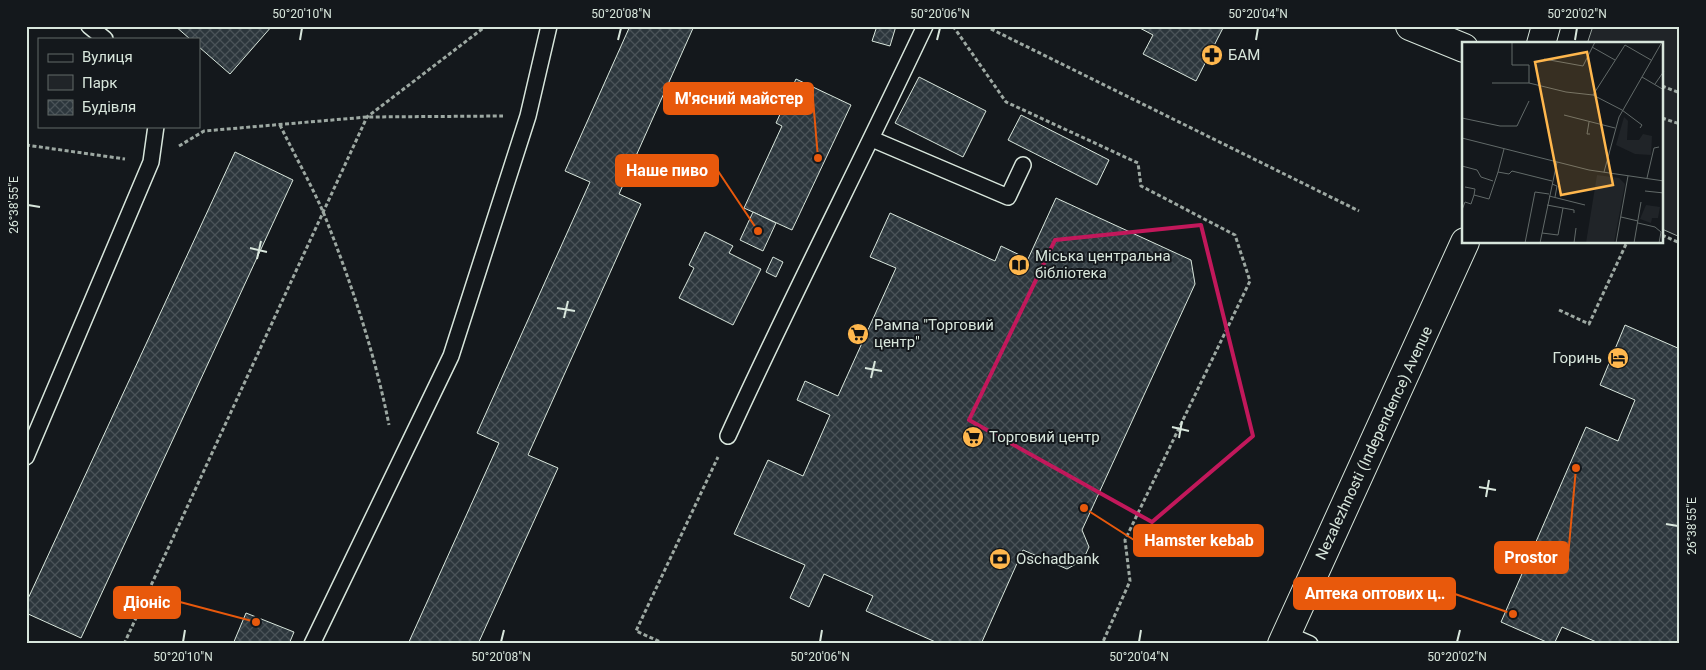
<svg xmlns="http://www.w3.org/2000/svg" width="1706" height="670" viewBox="0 0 1706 670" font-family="Roboto,sans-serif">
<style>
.park{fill:#202428;stroke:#939e99}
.building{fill:url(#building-cross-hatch);stroke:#d8e6dc}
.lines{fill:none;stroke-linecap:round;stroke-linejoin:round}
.lane-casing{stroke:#d8e6dc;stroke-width:18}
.street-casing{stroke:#d8e6dc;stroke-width:30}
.secondary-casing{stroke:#d8e6dc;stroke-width:30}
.path{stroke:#9da8a2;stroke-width:3;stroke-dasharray:4 2.5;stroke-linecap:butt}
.lane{stroke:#14181c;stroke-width:15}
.street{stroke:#14181c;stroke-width:28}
.secondary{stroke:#14181c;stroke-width:28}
.marked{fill:none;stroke:#c2185b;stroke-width:4;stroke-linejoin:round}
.ticks{fill:none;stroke:#d8e6dc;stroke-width:2}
.labels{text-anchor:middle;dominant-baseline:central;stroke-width:4;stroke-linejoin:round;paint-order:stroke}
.poi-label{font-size:15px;fill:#d8e6dc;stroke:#14181c;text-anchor:start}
.street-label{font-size:15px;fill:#d8e6dc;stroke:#14181c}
.inset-road{fill:none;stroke:#626a69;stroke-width:1}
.view{fill:#ffb74d;fill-opacity:0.15;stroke:#ffb74d;stroke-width:2.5}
.inset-edge{fill:none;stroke:#d8e6dc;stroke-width:2.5}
.leader{fill:none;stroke:#e8590c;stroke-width:2}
.callout-dot{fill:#e8590c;stroke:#14181c;stroke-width:2}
.callout{fill:#e8590c;stroke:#e8590c;stroke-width:2}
.callout-label{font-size:16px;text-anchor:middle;font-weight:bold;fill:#fff}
.neatline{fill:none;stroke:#d8e6dc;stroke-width:2}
.ticks-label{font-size:12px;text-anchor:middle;fill:#d8e6dc}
</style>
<defs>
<pattern id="building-cross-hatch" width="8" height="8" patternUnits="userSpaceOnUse" patternTransform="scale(1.25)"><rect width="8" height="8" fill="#2c363c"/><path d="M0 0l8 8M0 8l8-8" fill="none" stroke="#4a5358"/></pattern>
</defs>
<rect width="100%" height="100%" fill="#14181c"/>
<path class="park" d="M1593 26H1680V237L1662 229V44H1587Z"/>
<g class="building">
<path d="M175 26H272L230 74 199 47V39H190Z"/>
<path d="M630 26H694L619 194 641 204 528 455 558 468 478 644H408L499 443 477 433 590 182 565 171Z"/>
<path d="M877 26H896L890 46 872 41Z"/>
<path d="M1136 26H1224L1196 81 1143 54 1153 35Z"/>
<path d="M919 77 986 111 963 157 895 123Z"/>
<path d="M796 79 851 105 792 230 744 208 782 126 776 123Z"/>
<path d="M1021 115 1109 160 1097 185 1008 140Z"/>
<path d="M235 152 293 180 81 638 26 613V603Z"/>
<path d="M1056 198 1191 260 1195 284 1082 530 1089 547 1083 560 1067 569 1023 550 981 644H940L866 611 873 596 824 574 809 607 790 598 805 565 734 534 768 460 803 476 830 415 797 400 805 381 838 396 896 268 870 257 890 213 995 261 1001 246 1028 259Z"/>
<path d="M753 212 776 223 763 251 740 240Z"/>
<path d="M705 232 733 246 729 253 761 269 733 325 679 298 694 268 689 265Z"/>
<path d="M773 257 783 262 776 277 766 272Z"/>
<path d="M1625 325 1680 349V644H1601L1562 627 1554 644H1551L1501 622 1586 427 1618 441 1635 400 1600 385Z"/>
<path d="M246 613 294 632 289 644H233Z"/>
</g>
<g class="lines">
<g class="lane-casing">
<g id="lane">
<path d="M89 26 105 39"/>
<path d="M872 139 1008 197 1023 165"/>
<path d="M728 436C791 298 860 164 925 26"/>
<path d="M26 457 151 162 156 126"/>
<path d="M1287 634 1310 644"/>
<path d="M312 644 451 356 528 116 549 26"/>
</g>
</g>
<g class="street-casing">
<path id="street" d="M1410 26 1464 48"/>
</g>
<g class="secondary-casing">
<g id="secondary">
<path d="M1541 44 1546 26"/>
<path d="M1282 644 1465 242"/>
</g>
</g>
<g class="path">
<path d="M953 26 1006 102 1138 163 1141 186 1235 235 1250 281 1125 540 1130 581 1102 644"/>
<path d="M985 26 1359 211"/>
<path d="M1662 86 1680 93"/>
<path d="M1662 118 1680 124"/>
<path d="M280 125C294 154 311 184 324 214 351 282 375 354 389 425"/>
<path d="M26 145 125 159"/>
<path d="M179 146 204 131 367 117 503 116"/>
<path d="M1662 235 1680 243"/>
<path d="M1559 310 1589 324 1627 242"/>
<path d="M124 644 367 117 486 26"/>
<path d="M665 644 636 631 718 457"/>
</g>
<use href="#lane" class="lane"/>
<use href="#street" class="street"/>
<use href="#secondary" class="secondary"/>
</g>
<path class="marked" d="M1201 225 1253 436 1152 522 969 420 1055 240Z"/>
<path class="ticks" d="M300 40 302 28M618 40 621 28M937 40 940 28M1256 40 1258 28M1575 40 1577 28M28 205 40 207M250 248 267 252M257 259 261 241M557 308 575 311M564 318 568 301M865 368 882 371M871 378 875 361M1172 427 1189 431M1179 438 1182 421M1479 487 1496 490M1486 497 1489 480M1666 524 1678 526M183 642 185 630M501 642 504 630M820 642 822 630M1139 642 1141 630M1457 642 1460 630"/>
<defs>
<g id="pharmacy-disc" transform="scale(1.125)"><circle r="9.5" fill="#ffb74d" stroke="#14181c"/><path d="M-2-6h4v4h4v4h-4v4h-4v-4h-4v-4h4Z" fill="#111"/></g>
<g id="library-disc" transform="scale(1.125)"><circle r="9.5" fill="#ffb74d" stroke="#14181c"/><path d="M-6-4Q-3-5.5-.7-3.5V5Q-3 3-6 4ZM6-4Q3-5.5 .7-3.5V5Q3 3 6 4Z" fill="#111"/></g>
<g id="supermarket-disc" transform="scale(1.125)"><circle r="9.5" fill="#ffb74d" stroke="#14181c"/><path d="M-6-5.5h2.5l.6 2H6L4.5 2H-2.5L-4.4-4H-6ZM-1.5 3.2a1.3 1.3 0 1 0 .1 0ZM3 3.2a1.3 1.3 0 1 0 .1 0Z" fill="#111"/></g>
<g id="hotel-disc" transform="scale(1.125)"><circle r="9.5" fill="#ffb74d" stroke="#14181c"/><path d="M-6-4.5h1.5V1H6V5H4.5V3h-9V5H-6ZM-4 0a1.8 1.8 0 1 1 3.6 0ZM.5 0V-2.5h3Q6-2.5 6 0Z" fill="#111"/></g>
<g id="bank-disc" transform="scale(1.125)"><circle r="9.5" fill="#ffb74d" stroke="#14181c"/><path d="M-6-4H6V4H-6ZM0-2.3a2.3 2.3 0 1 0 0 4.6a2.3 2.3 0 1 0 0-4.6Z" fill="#111"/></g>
</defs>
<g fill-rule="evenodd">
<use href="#pharmacy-disc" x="1212" y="55"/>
<use href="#library-disc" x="1019" y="265"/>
<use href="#supermarket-disc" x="858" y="334"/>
<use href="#hotel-disc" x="1618" y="358"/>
<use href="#supermarket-disc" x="973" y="437"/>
<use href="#bank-disc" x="1000" y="559"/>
</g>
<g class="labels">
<g class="poi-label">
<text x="1228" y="55">БАМ</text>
<text x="1035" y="256">Міська центральна<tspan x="1035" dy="17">бібліотека</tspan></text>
<text x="874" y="325">Рампа "Торговий<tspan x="874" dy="17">центр"</tspan></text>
<text x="1602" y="358" text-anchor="end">Горинь</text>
<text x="989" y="437">Торговий центр</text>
<text x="1016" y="559">Oschadbank</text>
</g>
<g class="street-label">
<text transform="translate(1374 443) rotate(-65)">Nezalezhnosti (Independence) Avenue</text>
</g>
</g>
<g transform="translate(1462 42)">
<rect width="201" height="201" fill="#14181c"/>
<path d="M162 75 166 79 165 98H177L181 92 190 94 189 113 173 112 154 103Z" fill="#202428"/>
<path d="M135 133 157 136 163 142 152 201H124ZM184 163 198 165 196 176H190L189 181 178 177Z" fill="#202428"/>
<path class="inset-road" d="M50 0V23H67V41M130 5 153 18M82 17 121 24 133 0M180 35 202 48M30 41H67L104 50 131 53 160 68 180 83 178 86M193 42 202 29M131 53 163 3 189 18M102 73 153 86M0 76 38 84H55L67 59M127 80 125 92H128M0 96 127 128 202 139M42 107 36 130 47 132 50 129 90 139M0 124 15 128 19 135 31 139M142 130 157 75 200 0M185 136 192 106 197 105M90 142 95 144 93 155M3 145 13 147 12 153 27 157 36 130M183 149 202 151M87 154 123 163M85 163 112 168V171M0 168 3 160 9 162 12 153M159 175 176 179M176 181 193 185 199 190 197 201H193M80 191 96 193 101 166M63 201 73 150 87 152M78 201 95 120M112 201 114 186M154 201 166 134M172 201 179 160"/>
<path class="view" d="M125 10 151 143 99 153 73 20Z"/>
<rect width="201" height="201" class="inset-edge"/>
</g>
<path class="leader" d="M818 158L813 99M758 231L718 171M1084 508L1134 540M1576 468L1568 557M1513 614L1455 594M256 622L180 602"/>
<g class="callout-dot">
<circle cx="818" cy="158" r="5"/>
<circle cx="758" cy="231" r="5"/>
<circle cx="1084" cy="508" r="5"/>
<circle cx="1576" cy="468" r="5"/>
<circle cx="1513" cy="614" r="5"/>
<circle cx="256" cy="622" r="5"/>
</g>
<g class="callout">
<rect x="664" y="83" width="149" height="31" rx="5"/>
<rect x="616" y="155" width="102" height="31" rx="5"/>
<rect x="1134" y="525" width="129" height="31" rx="5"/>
<rect x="1495" y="542" width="73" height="31" rx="5"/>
<rect x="1294" y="578" width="161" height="31" rx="5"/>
<rect x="114" y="587" width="66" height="31" rx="5"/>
</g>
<g class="callout-label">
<text x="739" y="104">М'ясний майстер</text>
<text x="667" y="176">Наше пиво</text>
<text x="1199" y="546">Hamster kebab</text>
<text x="1531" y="563">Prostor</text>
<text x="1375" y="599">Аптека оптових ц‥</text>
<text x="147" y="608">Діоніс</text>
</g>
<rect width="1706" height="670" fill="none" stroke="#14181c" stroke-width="55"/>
<rect x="38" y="38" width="162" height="90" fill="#14181c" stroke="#626a69"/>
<rect x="48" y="54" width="25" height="8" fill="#14181c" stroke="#626a69"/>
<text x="82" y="62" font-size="15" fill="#d8e6dc">Вулиця</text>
<rect x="48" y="75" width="25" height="15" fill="#202428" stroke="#626a69"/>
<text x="82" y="88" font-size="15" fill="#d8e6dc">Парк</text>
<rect x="48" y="100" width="25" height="15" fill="url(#building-cross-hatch)" stroke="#626a69"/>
<text x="82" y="112" font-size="15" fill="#d8e6dc">Будівля</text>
<rect x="28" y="28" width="1650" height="614" class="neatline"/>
<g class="ticks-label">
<text x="302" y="18">50°20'10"N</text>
<text x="621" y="18">50°20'08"N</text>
<text x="940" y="18">50°20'06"N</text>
<text x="1258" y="18">50°20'04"N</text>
<text x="1577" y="18">50°20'02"N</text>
<text transform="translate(14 205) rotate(-90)" y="4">26°38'55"E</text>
<text transform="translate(1692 526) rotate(-90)" y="4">26°38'55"E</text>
<text x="183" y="661">50°20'10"N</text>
<text x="501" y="661">50°20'08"N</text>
<text x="820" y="661">50°20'06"N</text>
<text x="1139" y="661">50°20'04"N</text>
<text x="1457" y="661">50°20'02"N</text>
</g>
</svg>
